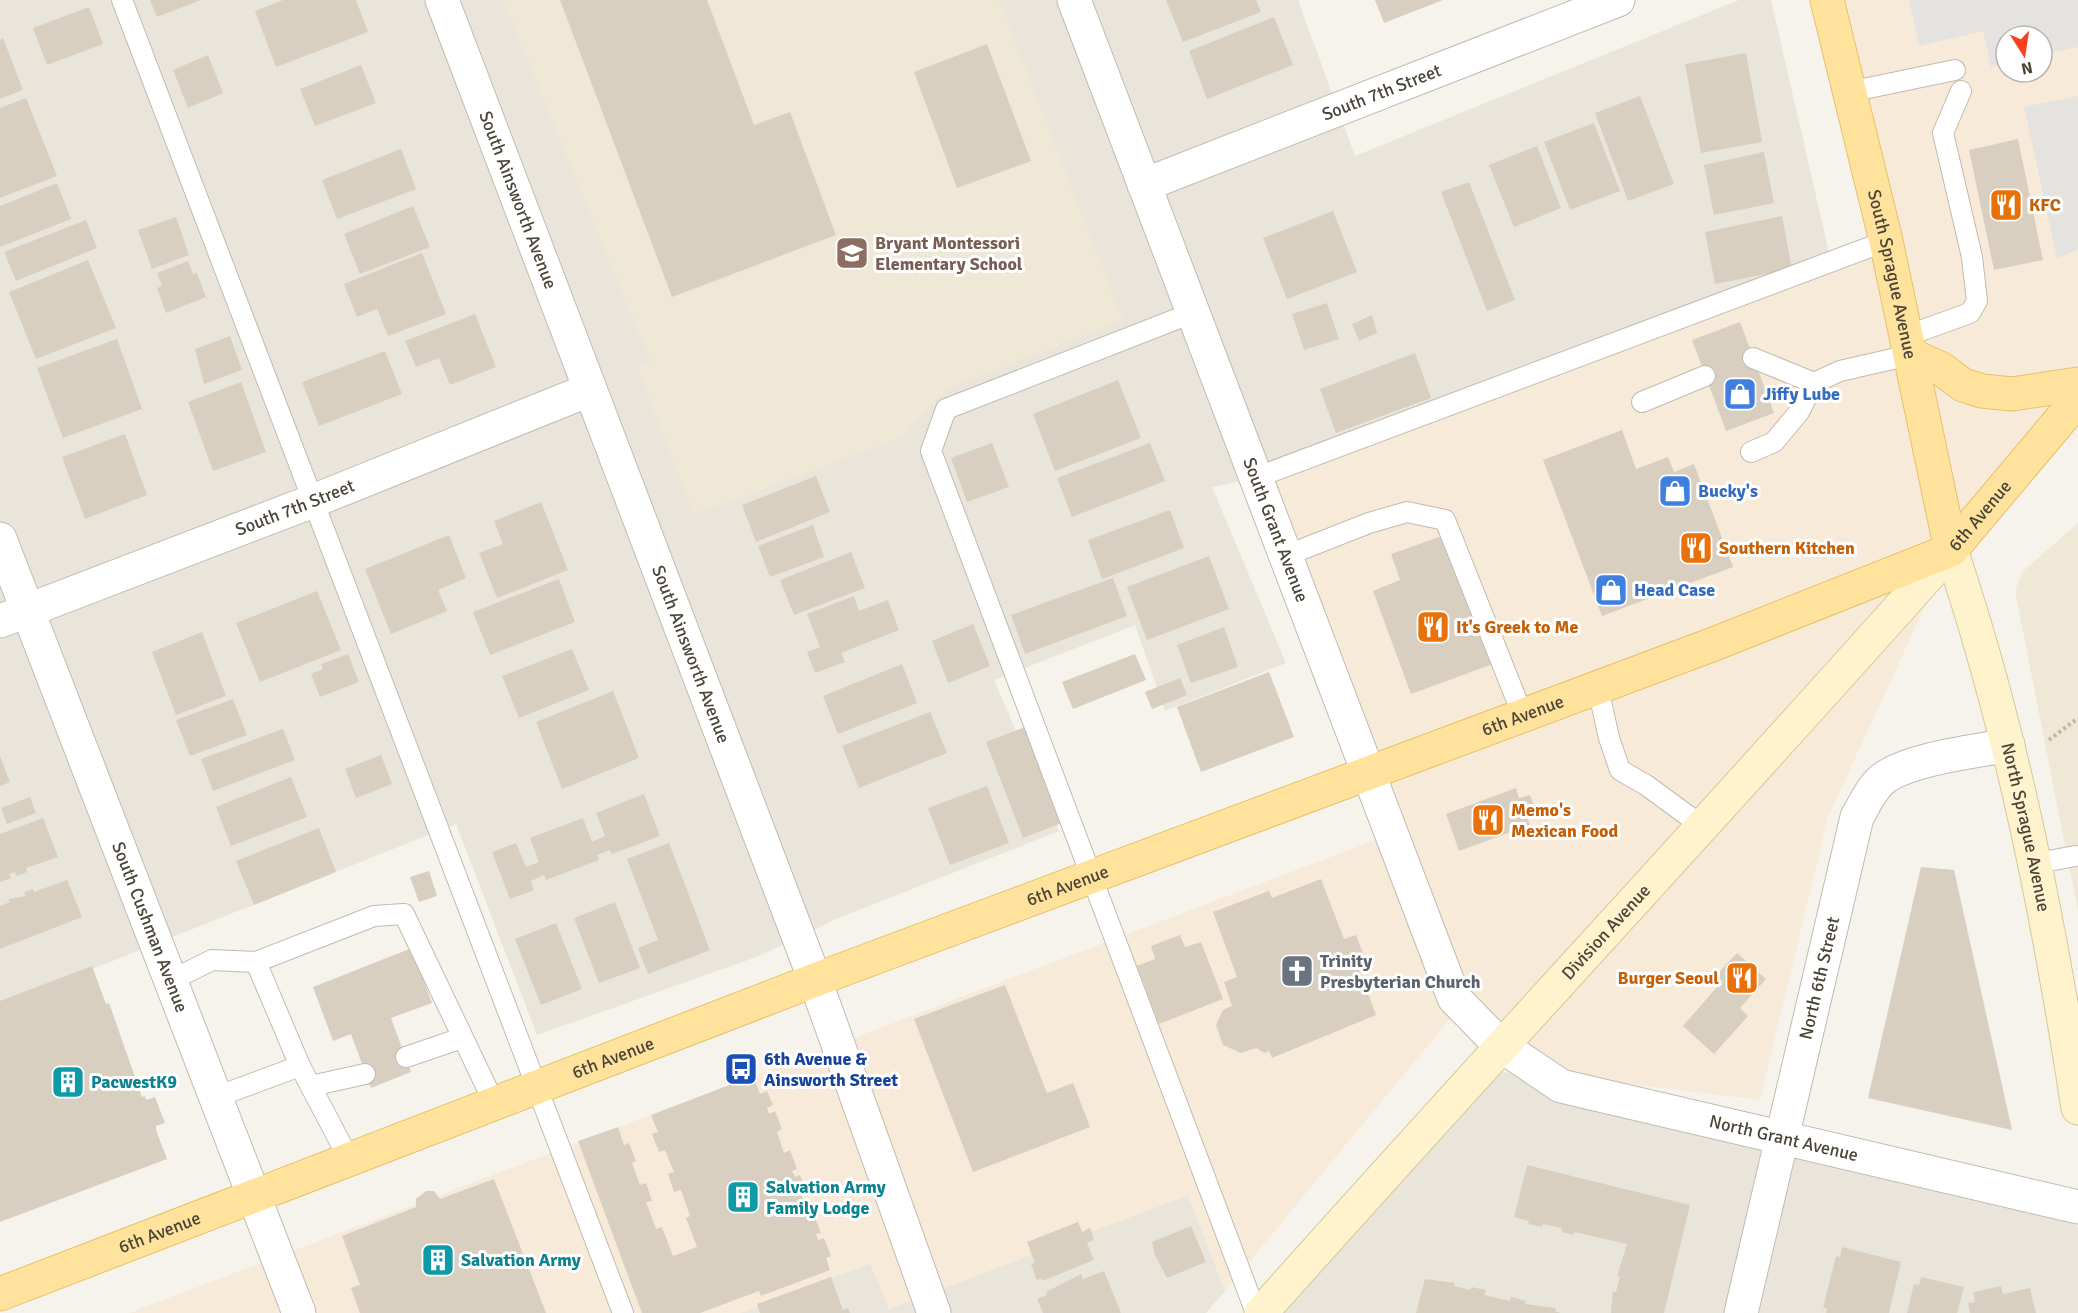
<svg xmlns="http://www.w3.org/2000/svg" width="2078" height="1313" viewBox="0 0 2078 1313" font-family="Signika,sans-serif">
<style>
.residential{fill:#eae5da}
.commercial{fill:#f7ead8;fill-rule:evenodd}
.education{fill:#efe8d6}
.parking{fill:#e5e3e0}
.building{fill:#d8cfc1}
.lines{fill:none;stroke-linecap:round;stroke-linejoin:round}
.lane-casing{stroke:#c2bbae;stroke-width:22}
.street-casing{stroke:#c2bbae;stroke-width:35}
.secondary-casing{stroke:#d6c79b;stroke-width:35}
.primary-casing{stroke:#e6c16a;stroke-width:35}
.path{stroke:#c4b79f;stroke-width:4;stroke-dasharray:3 3;stroke-linecap:butt}
.lane{stroke:#fff;stroke-width:20}
.street{stroke:#fff;stroke-width:33}
.secondary{stroke:#fff3cd;stroke-width:33}
.primary{stroke:#ffe39c;stroke-width:33}
.labels{text-anchor:middle;dominant-baseline:central;stroke-width:6;stroke-linejoin:round;paint-order:stroke}
.street-label{font-size:18px;fill:#4b4439;stroke:#fff}
.food-label{font-size:18px;font-weight:bold;fill:#c56008;stroke:#fff;text-anchor:start}
.education-label{font-size:18px;font-weight:bold;fill:#785e54;stroke:#fff;text-anchor:start}
.shop-label{font-size:18px;font-weight:bold;fill:#366cbe;stroke:#fff;text-anchor:start}
.worship-label{font-size:18px;font-weight:bold;fill:#5b616d;stroke:#fff;text-anchor:start}
.transit-label{font-size:18px;font-weight:bold;fill:#164399;stroke:#fff;text-anchor:start}
.culture-label{font-size:18px;font-weight:bold;fill:#0d838f;stroke:#fff;text-anchor:start}
</style>
<rect width="100%" height="100%" fill="#f6f3ec"/>
<g class="residential">
<path d="M0 0H1298L1355 156 1739 0H1771L1831 261 1255 478 1212 487 1286 663 1165 711 1135 625 994 680 1059 831 836 919 759 956 537 1035 456 824 0 1006Z"/>
<path d="M1481 1066 2075 1219 2078 1230V1313H1263Z"/>
<path d="M1188 1195 1225 1291 1206 1313H740L871 1263 889 1309Z"/>
</g>
<path class="commercial" d="M1827 0H2078V399L1951 550 1828 817 1760 1100 1481 1066 1458 1009 1225 1291 1188 1195 889 1309 870 1263 740 1313H129L1391 834 1255 478 1886 241ZM2006 36H2042V72H2006Z"/>
<g class="education">
<path d="M503 0H999L1123 320 947 389 901 438 694 515 637 367 650 361Z"/>
<path d="M2078 523V911L2015 591 2022 572Z"/>
</g>
<g class="parking">
<path d="M1909 0H2078V47L2042 55V36H2006V63L1991 67 1983 31 1919 46Z"/>
<path d="M2078 96V249L2057 258 2024 107Z"/>
</g>
<g class="building">
<path d="M150 0H201L157 17Z"/>
<path d="M283 0H356L368 32 276 67 255 11Z"/>
<path d="M560 0H707L754 125 790 112 836 235 672 297Z"/>
<path d="M1166 0H1256L1261 12 1183 42Z"/>
<path d="M1375 0H1443L1384 23Z"/>
<path d="M89 7 103 44 47 65 33 28Z"/>
<path d="M1274 17 1293 65 1207 99 1189 51Z"/>
<path d="M3 38 23 90 0 99V40Z"/>
<path d="M987 44 1031 161 957 188 914 72Z"/>
<path d="M1746 53 1762 142 1701 153 1685 64Z"/>
<path d="M208 55 223 93 188 108 173 70Z"/>
<path d="M361 65 376 103 315 126 300 89Z"/>
<path d="M1640 96 1674 184 1628 201 1595 113Z"/>
<path d="M26 98 57 176 0 198V108Z"/>
<path d="M1594 123 1620 191 1570 210 1544 142Z"/>
<path d="M2018 139 2043 260 1994 270 1969 150Z"/>
<path d="M1537 146 1561 208 1514 227 1489 165Z"/>
<path d="M401 149 416 189 337 219 322 180Z"/>
<path d="M1764 152 1774 203 1714 215 1704 165Z"/>
<path d="M1469 182 1515 300 1487 311 1441 192Z"/>
<path d="M57 183 71 219 0 247V206Z"/>
<path d="M413 206 430 247 360 274 344 234Z"/>
<path d="M1333 211 1357 272 1287 299 1263 238Z"/>
<path d="M1782 216 1792 269 1715 284 1705 232Z"/>
<path d="M176 217 189 255 152 269 138 230Z"/>
<path d="M86 220 97 248 16 281 4 252Z"/>
<path d="M422 253 446 314 388 336 377 309 357 317 344 284Z"/>
<path d="M88 260 116 328 36 359 9 292Z"/>
<path d="M188 261 193 274 197 273 206 297 166 313 157 288 162 286 157 273Z"/>
<path d="M1327 303 1339 339 1304 350 1292 314Z"/>
<path d="M475 314 496 367 450 385 439 358 416 367 405 341Z"/>
<path d="M1372 315 1377 333 1359 341 1352 324Z"/>
<path d="M1740 322 1774 413 1726 431 1692 340Z"/>
<path d="M230 336 242 370 204 384 195 349Z"/>
<path d="M117 339 142 409 63 438 37 368Z"/>
<path d="M385 351 402 394 319 426 302 382Z"/>
<path d="M1415 353 1431 398 1336 433 1320 389Z"/>
<path d="M1118 380 1141 438 1055 471 1033 414Z"/>
<path d="M241 382 266 452 213 471 188 402Z"/>
<path d="M1622 430 1636 469 1668 457 1674 472 1694 464 1733 567 1602 616 1543 460Z"/>
<path d="M125 434 147 495 85 519 62 457Z"/>
<path d="M992 443 1009 487 967 502 951 458Z"/>
<path d="M1150 443 1165 481 1072 517 1057 478Z"/>
<path d="M816 476 830 512 756 542 742 505Z"/>
<path d="M541 502 568 570 497 598 479 553 503 544 494 521Z"/>
<path d="M1170 510 1184 548 1102 579 1088 540Z"/>
<path d="M813 525 824 557 770 577 758 546Z"/>
<path d="M449 535 466 578 438 590 447 611 391 634 365 569Z"/>
<path d="M1445 535 1493 664 1411 694 1373 591 1400 580 1391 554Z"/>
<path d="M851 552 865 588 794 615 780 580Z"/>
<path d="M1209 556 1229 609 1147 640 1127 587Z"/>
<path d="M1113 578 1127 616 1025 654 1011 615Z"/>
<path d="M559 579 575 622 490 655 473 612Z"/>
<path d="M317 591 341 650 260 682 236 623Z"/>
<path d="M854 596 859 611 888 600 899 630 841 653 845 662 815 673 807 652 820 647 807 614Z"/>
<path d="M973 624 990 666 948 683 932 641Z"/>
<path d="M1224 627 1238 667 1191 683 1177 645Z"/>
<path d="M202 632 226 696 176 715 152 652Z"/>
<path d="M572 649 589 690 519 718 502 676Z"/>
<path d="M348 654 359 682 320 697 311 674 323 669 321 664Z"/>
<path d="M1135 654 1146 680 1073 709 1062 682Z"/>
<path d="M902 664 917 703 838 734 823 696Z"/>
<path d="M1269 672 1294 737 1201 772 1177 707Z"/>
<path d="M1180 678 1187 695 1152 709 1145 692Z"/>
<path d="M613 691 639 758 562 789 536 722Z"/>
<path d="M233 699 247 735 190 756 176 720Z"/>
<path d="M930 712 947 753 859 788 842 746Z"/>
<path d="M1025 727 1062 823 1023 838 986 742Z"/>
<path d="M283 729 295 760 213 791 201 759Z"/>
<path d="M381 755 392 784 356 798 345 769Z"/>
<path d="M0 756 10 782 0 786Z"/>
<path d="M291 777 307 817 231 846 216 807Z"/>
<path d="M987 786 1009 843 950 865 928 808Z"/>
<path d="M1516 788 1519 798 1530 795 1536 811 1526 814 1530 825 1459 851 1446 814Z"/>
<path d="M644 794 660 836 612 854 610 850 597 855 599 860 546 880 544 875 531 881 534 890 510 899 492 852 516 843 526 867 539 862 530 838 583 818 592 842 605 836 596 813Z"/>
<path d="M30 797 36 813 7 824 1 808Z"/>
<path d="M43 818 58 857 26 868 27 872 17 876 15 872 9 874 11 878 0 882V834Z"/>
<path d="M319 828 336 872 254 905 236 861Z"/>
<path d="M669 843 710 950 648 974 638 948 658 940 627 859Z"/>
<path d="M1921 867 1954 870 2012 1130 1868 1098Z"/>
<path d="M429 871 437 896 419 902 410 877Z"/>
<path d="M1321 879 1344 939 1356 935 1366 961 1357 964 1376 1015 1272 1058 1269 1051 1265 1053 1256 1048 1241 1053 1223 1045 1216 1025 1223 1010 1232 1006 1224 982 1237 977 1213 912 1269 891 1272 898Z"/>
<path d="M67 880 82 917 0 949V906L10 902 8 899 26 896 24 892 33 889 34 892Z"/>
<path d="M615 902 640 968 599 983 574 918Z"/>
<path d="M556 923 582 989 541 1005 515 939Z"/>
<path d="M1180 935 1185 947 1201 942 1223 999 1159 1024 1137 966 1155 959 1151 946Z"/>
<path d="M412 948 432 1003 391 1018 411 1072 371 1088 351 1034 333 1041 313 987Z"/>
<path d="M1737 953 1766 979 1740 1008 1748 1016 1714 1054 1683 1026 1717 987 1710 982Z"/>
<path d="M92 966 106 1004 109 1003 142 1097 145 1096 146 1100 155 1097 165 1123 156 1126V1130L167 1159 0 1222V1001Z"/>
<path d="M1005 985 1047 1093 1073 1083 1090 1127 973 1172 914 1019Z"/>
<path d="M753 1076 760 1094 767 1091 773 1105 767 1108 769 1114 775 1111 782 1129 777 1132 784 1153 790 1150 797 1169 792 1171 795 1177 800 1175 806 1192 801 1194 810 1218 814 1215 821 1233 816 1234 818 1240 824 1238 831 1256 826 1258 830 1270 761 1296 759 1291 700 1313H642L578 1141 618 1127 624 1145 629 1143 636 1161 632 1163 640 1185 646 1183 652 1201 646 1202 656 1229 662 1227 673 1256 697 1247 686 1218 690 1216 681 1190 674 1192 668 1174 674 1172 665 1150 659 1152 652 1134 658 1132 651 1115Z"/>
<path d="M1527 1165 1690 1205 1664 1313H1611L1613 1291 1616 1292 1620 1277 1617 1276 1627 1244 1574 1232 1573 1235 1562 1232V1228L1543 1224 1542 1227 1528 1224 1529 1221 1514 1217Z"/>
<path d="M494 1179 546 1313H360L351 1288 360 1285 342 1236 416 1207V1199L426 1191H434L440 1199Z"/>
<path d="M1078 1222 1082 1232 1090 1228 1094 1240 1087 1243 1094 1260 1042 1281 1041 1278 1037 1280 1031 1264 1035 1263 1027 1242Z"/>
<path d="M1191 1226 1206 1262 1167 1278 1155 1255 1152 1242Z"/>
<path d="M1842 1247 1901 1262 1889 1313H1826L1827 1308H1823L1836 1256 1840 1257Z"/>
<path d="M1104 1271 1121 1313H1043L1037 1299 1047 1295 1046 1292 1081 1274 1083 1279Z"/>
<path d="M831 1277 843 1310 848 1308 850 1313H760L757 1304Z"/>
<path d="M1921 1277 1964 1287 1957 1313H1907L1914 1284 1919 1285Z"/>
<path d="M1425 1279 1455 1283 1454 1286 1471 1290V1287L1486 1290 1484 1295 1510 1301 1511 1297 1526 1301 1525 1304 1556 1308 1555 1311 1561 1313H1416Z"/>
<path d="M2001 1286 2003 1294 2030 1288 2036 1313H1970L1968 1303 1975 1302 1973 1292Z"/>
</g>
<g class="lines">
<g class="lane-casing">
<g id="lane">
<path d="M122 0 623 1313"/>
<path d="M1849 92 1955 70"/>
<path d="M1192 313 946 409 931 451 1256 1313"/>
<path d="M1906 336 1970 313 1977 301 1972 257 1943 133 1961 91"/>
<path d="M1753 358 1814 383"/>
<path d="M1642 402 1705 376"/>
<path d="M1751 452 1774 442 1799 412 1814 383 1840 371 1910 355"/>
<path d="M1255 478 1886 241"/>
<path d="M1285 556 1369 523 1407 512 1445 520 1523 716"/>
<path d="M1598 688 1609 738 1620 770 1646 785 1702 826"/>
<path d="M2033 864 2075 856"/>
<path d="M256 962 300 1066"/>
<path d="M170 981 212 960 256 962 374 916 404 914 495 1105"/>
<path d="M406 1057 462 1038"/>
<path d="M311 1086 365 1074"/>
<path d="M216 1097 300 1066 350 1161"/>
</g>
</g>
<g class="street-casing">
<g id="street">
<path id="s1" d="M442 0 815 980 934 1313"/>
<path id="s2" d="M1074 0 1454 998 1500 1045 1561 1086 2078 1207"/>
<path id="s3" d="M1144 185 1618 0"/>
<path id="s4" d="M0 539 299 1313"/>
<path id="s5" d="M0 621 313 501 589 390"/>
<path id="s6" d="M1741 1313 1857 817C1865 804 1873 784 1887 776 1916 758 1974 752 2008 745"/>
</g>
</g>
<g class="secondary-casing">
<g id="secondary">
<path id="s7" d="M1261 1313C1489 1057 1723 807 1951 550 2012 731 2049 919 2078 1108"/>
</g>
</g>
<g class="primary-casing">
<g id="primary">
<path id="s8" d="M1827 0 1886 241 1951 550"/>
<path d="M1910 355 1940 368 1963 385 1982 391 2012 394 2078 384"/>
<path id="s9" d="M0 1294 815 980 1714 644 1951 550 2078 399"/>
</g>
</g>
<path class="path" d="M2049 740 2078 718"/>
<use href="#lane" class="lane"/>
<use href="#street" class="street"/>
<use href="#secondary" class="secondary"/>
<use href="#primary" class="primary"/>
</g>
<defs>
<g id="restaurant-square" transform="scale(1.725)"><rect x="-9" y="-9" width="18" height="18" rx="4" fill="#e8710a" stroke="#fff"/><path d="M-5-6h1v4h1v-4h1v4h1v-4h1v5L-1.5 .5V6h-2V.5L-5-1ZM5-6V6H3V1.5H1.5Q1.5-4 5-6Z" fill="#fff"/></g>
<g id="school-square" transform="scale(1.725)"><rect x="-9" y="-9" width="18" height="18" rx="4" fill="#8d6e63" stroke="#fff"/><path d="M0-5L7-2L0 1L-7-2ZM-4 1L0 2.5L4 1V4Q0 6-4 4Z" fill="#fff"/></g>
<g id="shop-square" transform="scale(1.725)"><rect x="-9" y="-9" width="18" height="18" rx="4" fill="#3f7fe0" stroke="#fff"/><path d="M-5-2.5h2.3a2.7 3.5 0 0 1 5.4 0H5L5.5 6h-11ZM-1.5-2.5h3a1.5 2.3 0 0 0-3 0Z" fill="#fff"/></g>
<g id="church-square" transform="scale(1.725)"><rect x="-9" y="-9" width="18" height="18" rx="4" fill="#6b7280" stroke="#fff"/><path d="M-1.2-6h2.4v3.5h3.3v2.4h-3.3V6h-2.4V-.1h-3.3v-2.4h3.3Z" fill="#fff"/></g>
<g id="bus-square" transform="scale(1.725)"><rect x="-9" y="-9" width="18" height="18" rx="4" fill="#1a4fb4" stroke="#fff"/><path d="M-5-6H5V4H4V6H2V4H-2V6H-4V4H-5ZM-3.5-4V0h7V-4ZM-3.5 1.2v1.5H-2V1.2ZM2 1.2v1.5H3.5V1.2Z" fill="#fff"/></g>
<g id="building-square" transform="scale(1.725)"><rect x="-9" y="-9" width="18" height="18" rx="4" fill="#0f9aa8" stroke="#fff"/><path d="M-4-6H4V6H1V3H-1V6H-4ZM-2.5-4.3h1.7v1.8h-1.7ZM.8-4.3h1.7v1.8H.8ZM-2.5-1h1.7V.8h-1.7ZM.8-1h1.7V.8H.8Z" fill="#fff"/></g>
</defs>
<g fill-rule="evenodd">
<use href="#restaurant-square" x="2006" y="205"/>
<use href="#school-square" x="852" y="253"/>
<use href="#shop-square" x="1740" y="394"/>
<use href="#shop-square" x="1675" y="491"/>
<use href="#restaurant-square" x="1696" y="548"/>
<use href="#shop-square" x="1611" y="590"/>
<use href="#restaurant-square" x="1433" y="627"/>
<use href="#restaurant-square" x="1488" y="820"/>
<use href="#church-square" x="1297" y="971"/>
<use href="#restaurant-square" x="1742" y="978"/>
<use href="#bus-square" x="741" y="1069"/>
<use href="#building-square" x="68" y="1082"/>
<use href="#building-square" x="743" y="1197"/>
<use href="#building-square" x="438" y="1260"/>
</g>
<g class="labels">
<g class="street-label">
<text stroke="none"><textPath href="#s3" startOffset="255">South 7th Street</textPath></text>
<text stroke="none"><textPath href="#s1" startOffset="214">South Ainsworth Avenue</textPath></text>
<text stroke="none"><textPath href="#s8" startOffset="282">South Sprague Avenue</textPath></text>
<text stroke="none"><textPath href="#s5" startOffset="316">South 7th Street</textPath></text>
<text stroke="none"><textPath href="#s9" startOffset="2133">6th Avenue</textPath></text>
<text stroke="none"><textPath href="#s2" startOffset="567">South Grant Avenue</textPath></text>
<text stroke="none"><textPath href="#s1" startOffset="700">South Ainsworth Avenue</textPath></text>
<text stroke="none"><textPath href="#s9" startOffset="1629">6th Avenue</textPath></text>
<text stroke="none"><textPath href="#s7" startOffset="1316">North Sprague Avenue</textPath></text>
<text stroke="none"><textPath href="#s9" startOffset="1143">6th Avenue</textPath></text>
<text stroke="none"><textPath href="#s4" startOffset="416">South Cushman Avenue</textPath></text>
<text stroke="none"><textPath href="#s7" startOffset="514">Division Avenue</textPath></text>
<text stroke="none"><textPath href="#s6" startOffset="344">North 6th Street</textPath></text>
<text stroke="none"><textPath href="#s9" startOffset="657">6th Avenue</textPath></text>
<text stroke="none"><textPath href="#s2" startOffset="1436">North Grant Avenue</textPath></text>
<text stroke="none"><textPath href="#s9" startOffset="171">6th Avenue</textPath></text>
</g>
<g class="food-label">
<text x="2029" y="205">KFC</text>
<text x="1719" y="548">Southern Kitchen</text>
<text x="1456" y="627">It's Greek to Me</text>
<text x="1511" y="810">Memo's<tspan x="1511" dy="21">Mexican Food</tspan></text>
<text x="1719" y="978" text-anchor="end">Burger Seoul</text>
</g>
<g class="education-label">
<text x="875" y="243">Bryant Montessori<tspan x="875" dy="21">Elementary School</tspan></text>
</g>
<g class="shop-label">
<text x="1763" y="394">Jiffy Lube</text>
<text x="1698" y="491">Bucky's</text>
<text x="1634" y="590">Head Case</text>
</g>
<g class="worship-label">
<text x="1320" y="961">Trinity<tspan x="1320" dy="21">Presbyterian Church</tspan></text>
</g>
<g class="transit-label">
<text x="764" y="1059">6th Avenue &amp;<tspan x="764" dy="21">Ainsworth Street</tspan></text>
</g>
<g class="culture-label">
<text x="91" y="1082">PacwestK9</text>
<text x="766" y="1187">Salvation Army<tspan x="766" dy="21">Family Lodge</tspan></text>
<text x="461" y="1260">Salvation Army</text>
</g>
</g>
<g transform="translate(2024 54) rotate(168)"><circle r="28" fill="#ffffff" stroke="#b7b4b0" stroke-width="1.5"/>
<path d="M0-4.5L10 22L0 15L-10 22Z" fill="#fc3f1d"/>
<text y="-9" font-size="16" font-weight="bold" text-anchor="middle" fill="#4b4439">N</text>
</g>
</svg>
